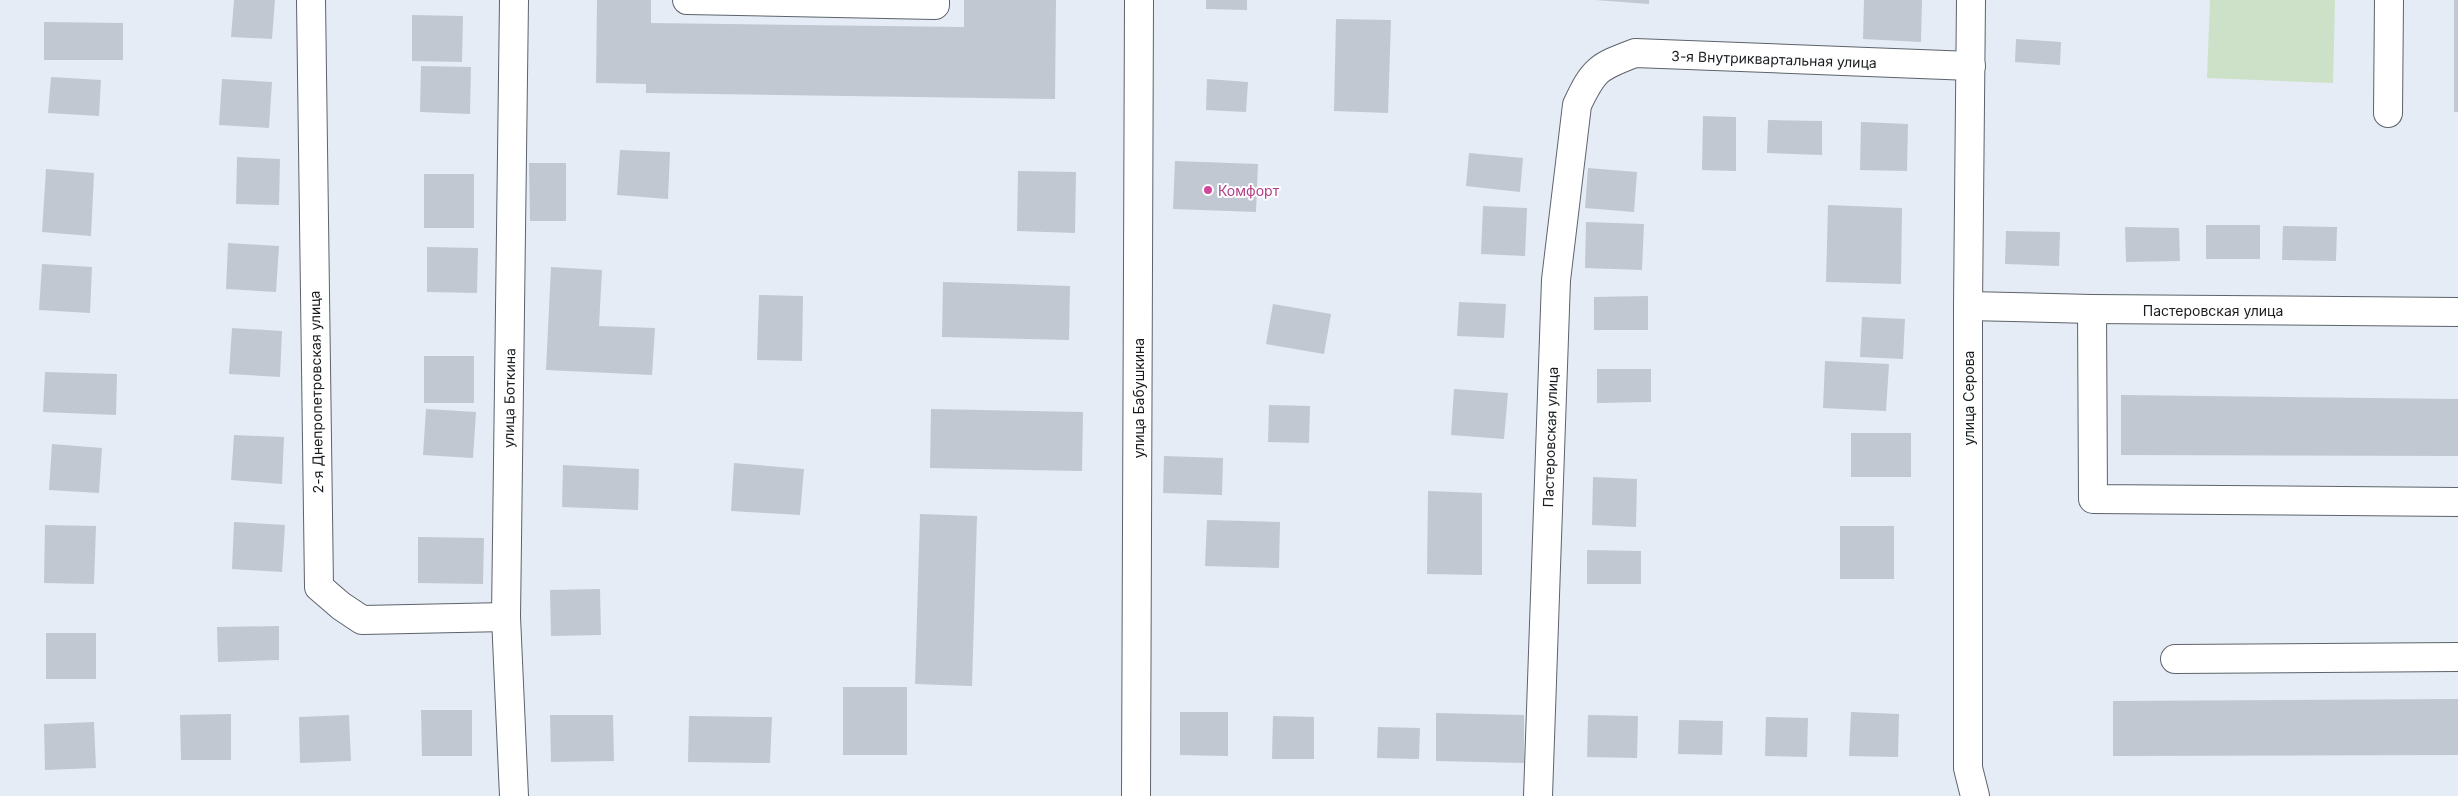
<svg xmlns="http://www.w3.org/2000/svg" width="2458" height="796" viewBox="0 0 2458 796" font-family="Inter,sans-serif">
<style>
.green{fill:#cce1c7}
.building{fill:#c1c8d1}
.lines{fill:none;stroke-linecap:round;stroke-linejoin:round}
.minor-casing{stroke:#5d636b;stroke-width:30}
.minor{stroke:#fff;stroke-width:28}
.hotel-dot{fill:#d1479c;stroke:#fff;stroke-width:2}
.labels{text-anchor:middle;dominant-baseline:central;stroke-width:4;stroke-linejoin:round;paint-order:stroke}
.street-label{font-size:14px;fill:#191c1f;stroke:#fff}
.hotel-label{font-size:14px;fill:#b23c85;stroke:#fff;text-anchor:start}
</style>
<rect width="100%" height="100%" fill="#e5ecf5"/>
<path class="green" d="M2210 0H2335L2333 83 2207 78Z"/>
<g class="building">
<path d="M234 0H275L272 39 231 37Z"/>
<path d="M597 0H651V23L964 27V0H1056L1055 99 646 93V84L596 83Z"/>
<path d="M1206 0H1247V10L1206 9Z"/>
<path d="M1595 0H1649V4Z"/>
<path d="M1864 0H1922L1921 42 1863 39Z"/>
<rect x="2454" y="0" width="4" height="112"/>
<path d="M412 15 463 16 462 62 412 61Z"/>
<path d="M1336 19 1391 20 1388 113 1334 111Z"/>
<path d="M44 22 123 23V60H44Z"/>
<path d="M2016 39 2061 42 2060 65 2015 62Z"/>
<path d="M421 66 471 67 470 114 420 112Z"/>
<path d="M51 77 101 80 99 116 48 113Z"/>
<path d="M222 79 272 82 269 128 219 125Z"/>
<path d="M1207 79 1248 82 1246 112 1206 110Z"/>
<path d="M1703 116 1736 117V171L1702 170Z"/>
<path d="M1768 120 1822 121V155L1767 153Z"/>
<path d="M1861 122 1908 124 1907 171 1860 170Z"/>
<path d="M620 150 670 152 668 199 617 195Z"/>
<path d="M1469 153 1523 158 1520 192 1466 186Z"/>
<path d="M237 157 280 159 279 205 236 204Z"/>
<path d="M1175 161 1258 164 1256 212 1173 209Z"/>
<path d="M529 163H566V221H530Z"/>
<path d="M1588 168 1637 172 1634 212 1585 208Z"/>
<path d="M46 169 94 173 91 236 42 232Z"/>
<path d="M1018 171 1076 172 1075 233 1017 231Z"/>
<rect x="424" y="174" width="50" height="54"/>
<path d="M1828 205 1902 208 1901 284 1826 282Z"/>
<path d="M1483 206 1527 208 1525 256 1481 254Z"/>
<path d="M1586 222 1644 224 1642 270 1585 268Z"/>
<rect x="2206" y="225" width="54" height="34"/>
<path d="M2283 226 2337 227 2336 261 2282 260Z"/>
<path d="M2125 227 2179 228 2180 261 2126 262Z"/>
<path d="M2006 231 2060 232 2059 266 2005 264Z"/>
<path d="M228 243 279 246 276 292 226 289Z"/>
<path d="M427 247 478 248 477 293 427 292Z"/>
<path d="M42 264 92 267 90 313 39 310Z"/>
<path d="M551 267 602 270 599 326 655 328 652 375 546 370Z"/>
<path d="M943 282 1070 286 1069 340 942 337Z"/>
<path d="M759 295 803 296 802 361 757 360Z"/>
<path d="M1648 296V330H1594V297Z"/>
<path d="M1459 302 1506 304 1504 338 1457 336Z"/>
<path d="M1273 304 1331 314 1324 354 1266 344Z"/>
<path d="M1862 317 1905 319 1903 359 1860 357Z"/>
<path d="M232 328 282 331 280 377 229 374Z"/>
<rect x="424" y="356" width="50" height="47"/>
<path d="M1825 361 1889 364 1886 411 1823 408Z"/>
<path d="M1597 369H1651V402L1597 403Z"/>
<path d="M45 372 117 374 116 415 43 412Z"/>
<path d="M1454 389 1508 393 1504 439 1451 435Z"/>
<path d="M2121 395 2458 399V456L2121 455Z"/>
<path d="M1269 405 1310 406 1309 443 1268 442Z"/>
<path d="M426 409 476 412 473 458 423 455Z"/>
<path d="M931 409 1083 412 1082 471 930 468Z"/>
<rect x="1851" y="433" width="60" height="44"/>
<path d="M234 435 284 437 282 484 231 480Z"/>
<path d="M52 444 102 448 99 493 49 490Z"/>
<path d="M1164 456 1223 458 1222 495 1163 493Z"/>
<path d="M734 463 804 469 800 515 731 511Z"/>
<path d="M563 465 639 469 638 510 562 507Z"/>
<path d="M1593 477 1637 479 1636 527 1592 525Z"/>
<path d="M1428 491 1482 493V575L1427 574Z"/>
<path d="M920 514 977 516 972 686 915 684Z"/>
<path d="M1207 520 1280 522 1279 568 1205 566Z"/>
<path d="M234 522 285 525 282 572 232 569Z"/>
<path d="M45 525 96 526 94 584 44 583Z"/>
<rect x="1840" y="526" width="54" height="53"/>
<path d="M418 537 484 538 483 584 418 583Z"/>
<path d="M1587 550 1641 551V584H1587Z"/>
<path d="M600 589 601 635 551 636 550 590Z"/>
<path d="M279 626V660L218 662 217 627Z"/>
<rect x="46" y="633" width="50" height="46"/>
<rect x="843" y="687" width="64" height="68"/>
<path d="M2458 699V755L2113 756V701Z"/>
<path d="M421 710H472V756H422Z"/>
<path d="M1180 712H1228V756L1180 755Z"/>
<path d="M1851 712 1899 714 1898 757 1849 756Z"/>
<path d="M1436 713 1524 715V763L1436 761Z"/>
<path d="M231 714V760H181L180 715Z"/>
<path d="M349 715 351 761 300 763 299 717Z"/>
<path d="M550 715H613L614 761 551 762Z"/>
<path d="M1588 715 1638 716 1637 758 1587 757Z"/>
<path d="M689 716 772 717 770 763 688 762Z"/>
<path d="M1273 716 1314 717V759H1272Z"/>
<path d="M1766 717 1808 718 1807 757 1765 756Z"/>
<path d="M1679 720 1723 721 1722 755 1678 754Z"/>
<path d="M94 722 96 768 45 770 44 724Z"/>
<path d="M1378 727 1420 728 1419 759 1377 758Z"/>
</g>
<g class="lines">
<g class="minor-casing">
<g id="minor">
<path d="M311 0 319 587 341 606 362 620 506 617"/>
<path d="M687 0 935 5V0"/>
<path d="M1971 0 1968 306V768L1975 796"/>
<path d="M2388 113 2389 0"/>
<path d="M1968 306 2092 309 2458 312"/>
<path d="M2092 309 2093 499 2458 502"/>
<path d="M2175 659 2458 657"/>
<path d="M514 796 506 617 514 0"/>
<path d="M1136 796 1139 0"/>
<path d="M1538 796 1556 280 1577 105C1594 69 1598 67 1635 53L1971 66"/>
</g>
</g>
<use href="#minor" class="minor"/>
</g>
<circle class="hotel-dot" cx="1208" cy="190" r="5"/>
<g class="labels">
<g class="street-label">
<text transform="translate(1774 59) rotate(2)">3-я Внутриквартальная улица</text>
<text x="2213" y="310">Пастеровская улица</text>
<text transform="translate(316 392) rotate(-91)">2-я Днепропетровская улица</text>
<text transform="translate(509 398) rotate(-89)">улица Боткина</text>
<text transform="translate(1138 398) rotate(-90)">улица Бабушкина</text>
<text transform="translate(1968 398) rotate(-90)">улица Серова</text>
<text transform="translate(1550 437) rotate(-88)">Пастеровская улица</text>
</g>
<g class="hotel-label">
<text x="1218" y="190">Комфорт</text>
</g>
</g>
</svg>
